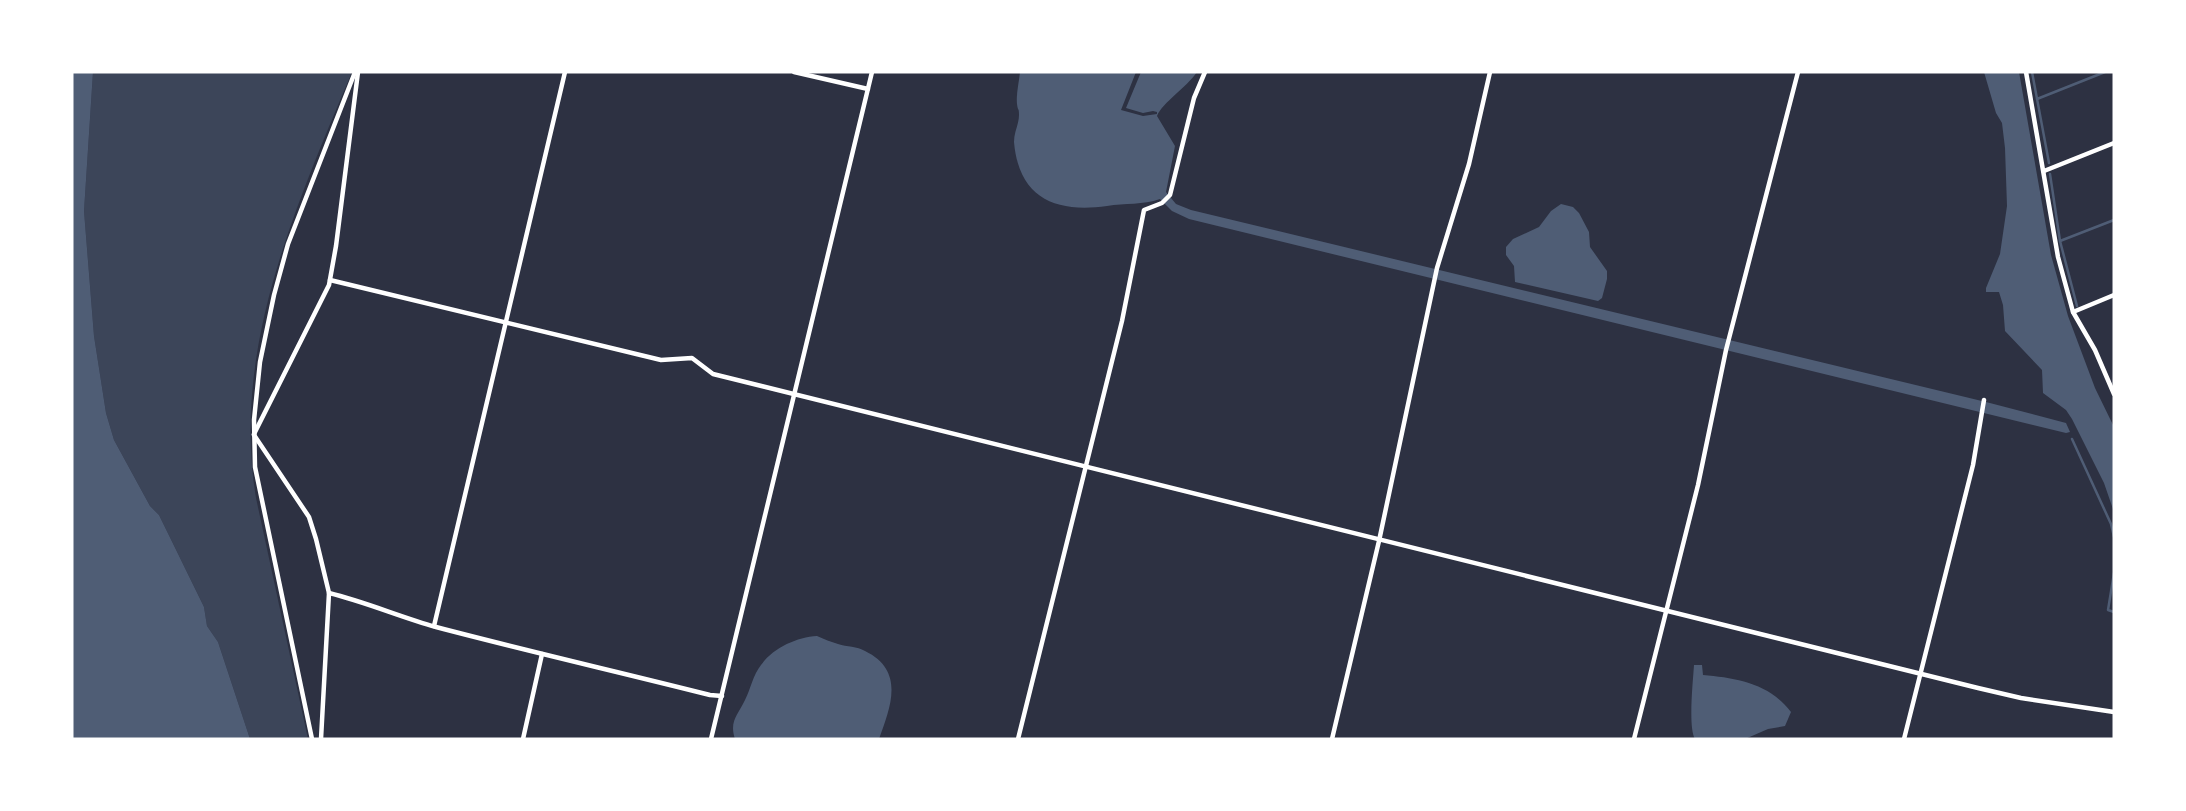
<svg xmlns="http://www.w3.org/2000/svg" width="2186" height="811" viewBox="0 0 2186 811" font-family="'Archivo Narrow',sans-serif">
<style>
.green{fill:#3c4559}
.water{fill:#4f5d75}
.pier{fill:#2d3142}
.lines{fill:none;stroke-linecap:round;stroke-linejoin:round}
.stream{stroke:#4f5d75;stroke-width:2.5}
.minor{stroke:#fff;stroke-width:4.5}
</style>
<rect width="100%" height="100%" fill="#2d3142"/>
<path class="green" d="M93 72H352C296 205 231 350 256 498L308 739H250L218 642 207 626 204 607 159 515 150 506 114 440 106 413 94 336 84 211Z"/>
<g class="water">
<path d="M72 72H93L84 211 94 336 106 413 114 440 150 506 159 515 204 607 207 626 218 642 250 739H72Z"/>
<path d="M1020 72H1197C1186 88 1163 102 1157 116L1175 146 1166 192 1176 204 1191 210 1986 402 2066 423 2070 432 2066 433 1189 219 1172 211 1160 199C1143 205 1125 203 1107 206 1056 213 1019 199 1014 142 1014 132 1019 124 1019 115 1019 107 1018 112 1017 104 1016 94 1019 82 1020 72Z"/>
<path d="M1984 72H2019L2051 255 2068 316 2095 388 2114 427V512L2104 483 2072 419 2066 410 2043 393 2042 370 2005 331 2003 305 1999 292H1986V288L2000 254 2007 206 2005 148 2002 123 1996 113Z"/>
<path d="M1561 204 1573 207 1579 213 1589 232 1590 247 1607 271V279L1602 298 1598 301 1515 282 1514 266 1506 255V247L1513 239 1539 227 1551 211Z"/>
<path d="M817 636C824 639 831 642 838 644 847 647 857 646 865 651 906 671 890 708 879 739H735C729 721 738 715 745 700 751 688 753 675 761 665 773 648 797 637 817 636Z"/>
<path d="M1694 665H1702L1703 675C1736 678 1769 683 1791 712L1785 726 1768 729 1745 739H1695C1688 728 1693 681 1694 665Z"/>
</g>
<path class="pier" d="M1136 72H1141L1126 108 1143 113 1153 111 1157 112V114L1143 116 1121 110Z"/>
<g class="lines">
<g class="stream">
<path d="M2032 72 2049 163"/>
<path d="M2037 99 2105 72"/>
<path d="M2050 174 2060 241 2077 306"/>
<path d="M2060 241 2114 220"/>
<path d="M2072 439 2111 524 2114 537"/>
<path d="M2114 573 2108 610 2114 612"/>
</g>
<g class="minor">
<path d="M794 72 868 89"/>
<path d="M2026 72 2058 257 2073 312 2095 350 2114 394"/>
<path d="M2044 171 2114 143"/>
<path d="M330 280 661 360 692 358 713 374 1978 688 2021 698 2114 712"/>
<path d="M2073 312 2114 295"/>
<path d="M254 434 329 285 336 246 358 72"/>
<path d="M254 435 309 517 316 539 329 593 321 739"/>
<path d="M329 593C366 602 400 617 436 627 527 651 619 672 710 695L722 696"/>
<path d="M434 626 565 72"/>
<path d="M312 739 255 467 254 420 260 362 274 295 288 244 355 72"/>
<path d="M523 739 542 654"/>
<path d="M711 739 872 72"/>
<path d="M1018 739 1122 321 1144 210 1162 203 1170 195 1194 98 1205 72"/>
<path d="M1332 739 1379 541 1437 268 1469 164 1490 72"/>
<path d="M1634 739 1698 485 1726 350 1798 72"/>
<path d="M1904 739 1973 465 1984 400"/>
</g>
</g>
<rect width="2186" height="811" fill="none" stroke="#ffffff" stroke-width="147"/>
</svg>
